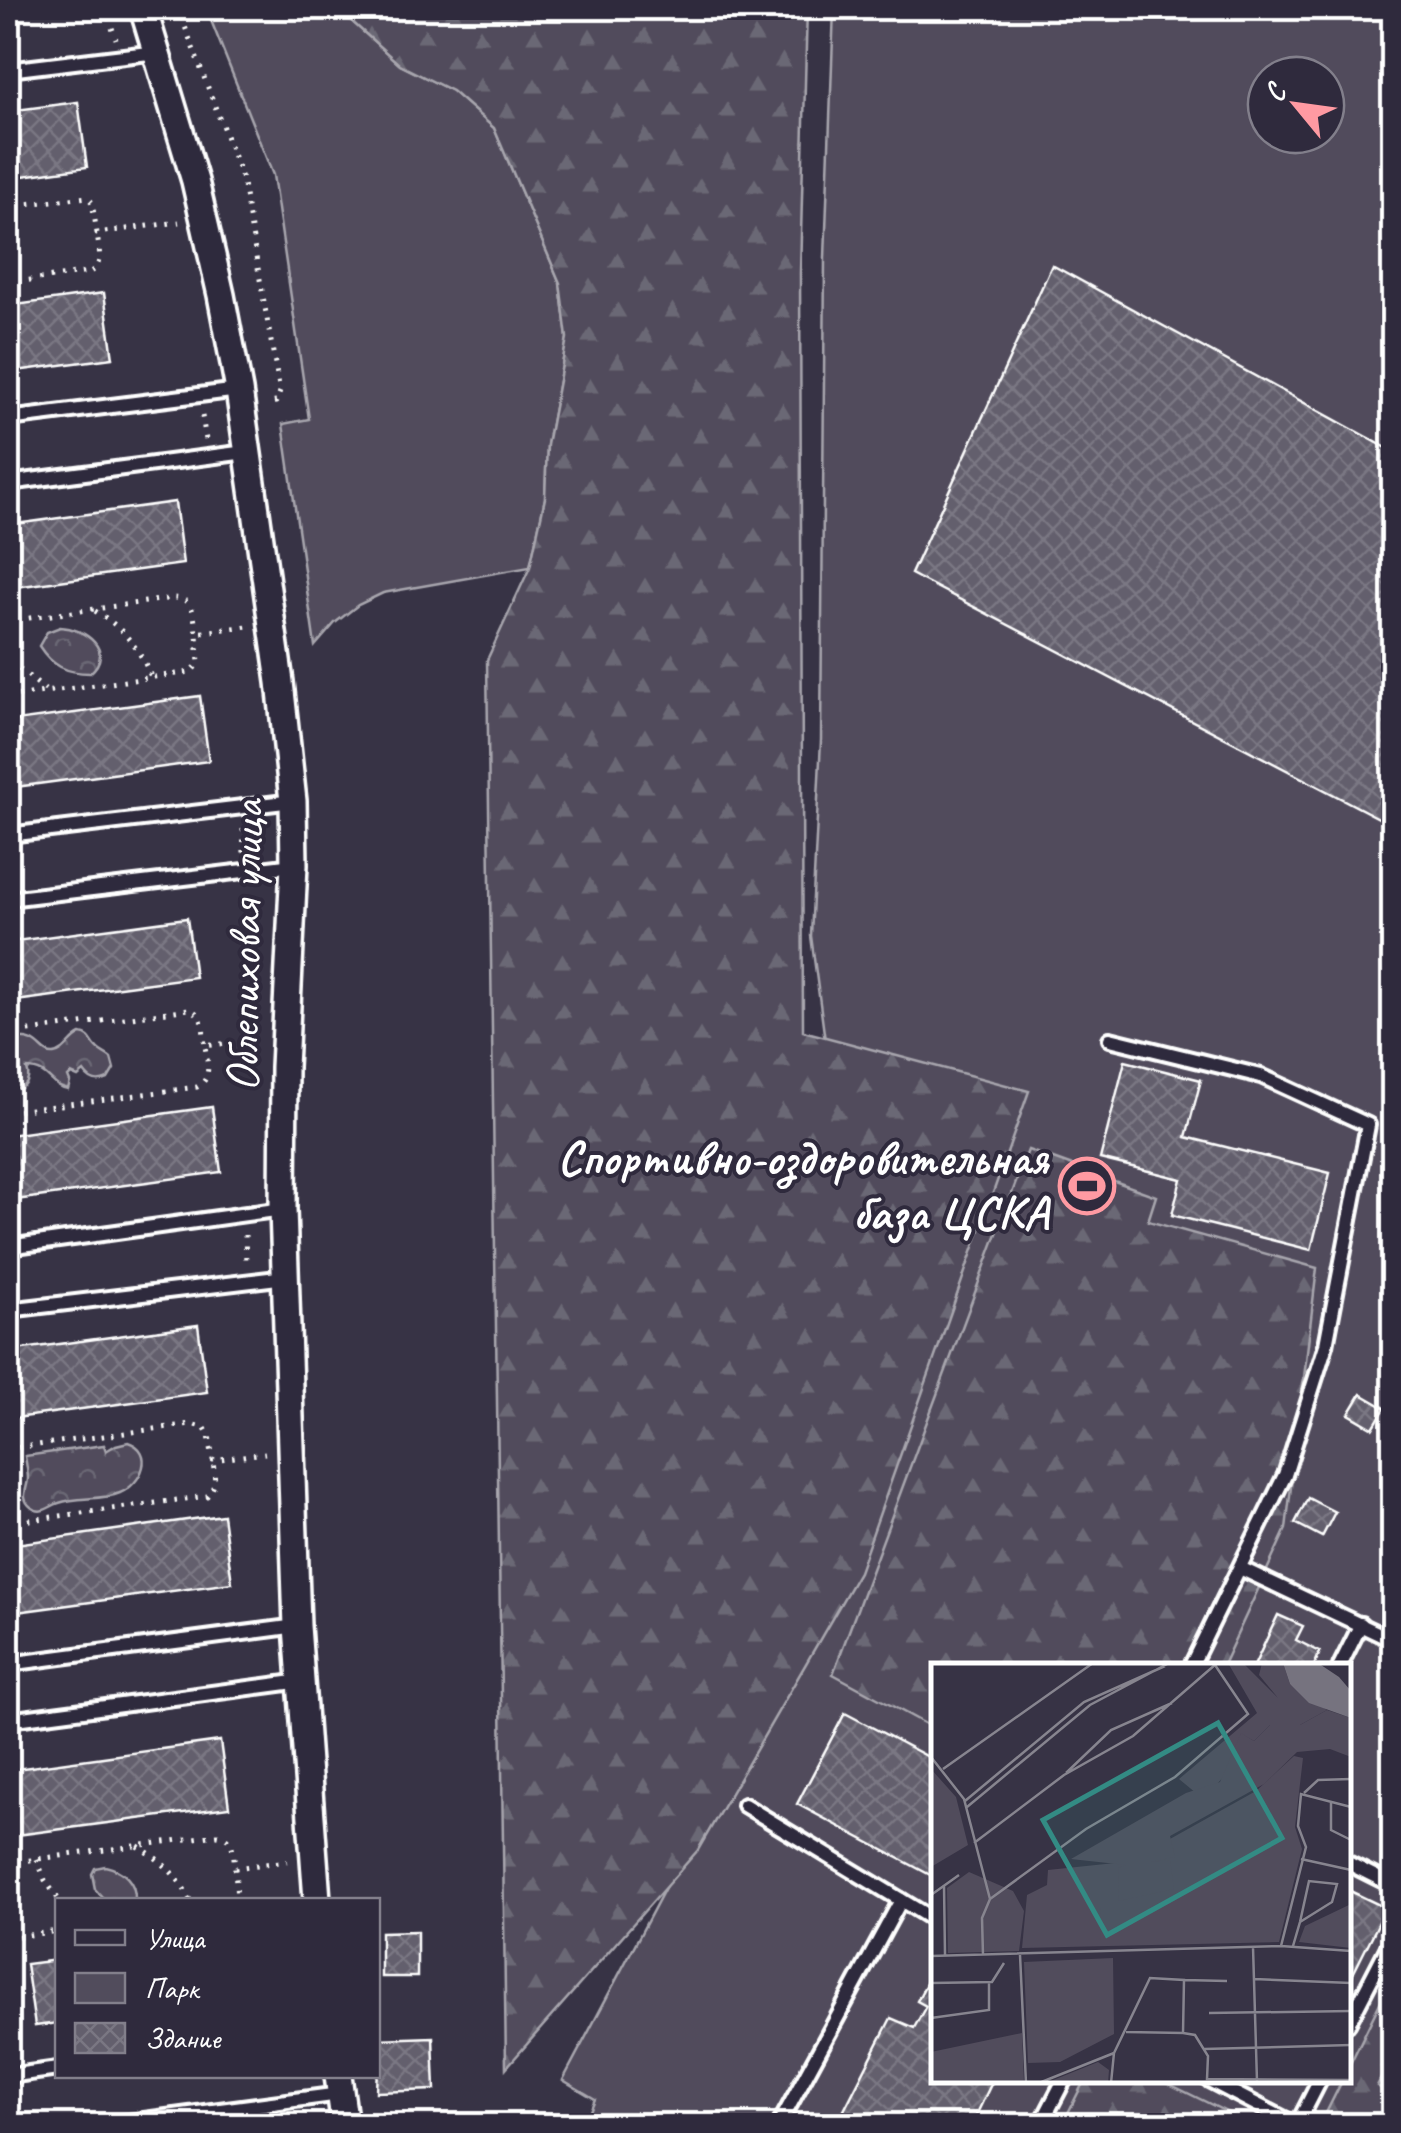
<svg xmlns="http://www.w3.org/2000/svg" width="1401" height="2133" viewBox="0 0 1401 2133" font-family="Caveat,sans-serif">
<style>
.green{fill:#514c5c;stroke:#a8a6ae;stroke-width:2.5;fill-rule:evenodd}
.forest{fill:url(#forest-firs);stroke:#a8a6ae;stroke-width:2.5}
.park{fill:url(#park-crowns);stroke:#a8a6ae;stroke-width:2.5}
.building{fill:url(#building-cross-hatch);stroke:#fff;stroke-width:2.5}
.lines{fill:none;stroke-linecap:round;stroke-linejoin:round}
.service-casing{stroke:#fff;stroke-width:20}
.minor-casing{stroke:#fff;stroke-width:32}
.path{stroke:#fff;stroke-width:5;stroke-dasharray:2.5 8;stroke-linecap:butt}
.service{stroke:#2f2a3d;stroke-width:12}
.minor{stroke:#2f2a3d;stroke-width:25}
.labels{text-anchor:middle;dominant-baseline:central;stroke-width:8;stroke-linejoin:round;paint-order:stroke}
.street-label{font-size:48px;fill:#fff;stroke:#2f2a3d}
.poi-label{font-size:48px;font-weight:bold;fill:#fff;stroke:#2f2a3d;text-anchor:end}
.inset-road{fill:none;stroke:#87858f;stroke-width:2.5}
.view{fill:#338b84;fill-opacity:0.15;stroke:#338b84;stroke-width:5}
.inset-edge{fill:none;stroke:#fff;stroke-width:5}
</style>
<defs>
<pattern id="forest-firs" width="22" height="20" patternUnits="userSpaceOnUse" patternTransform="scale(2.5)"><rect width="22" height="20" fill="#514c5c"/><path d="M5 1l3.5 6h-7zM16 11l3.5 6h-7z" fill="#6b6774"/></pattern>
<pattern id="park-crowns" width="20" height="18" patternUnits="userSpaceOnUse" patternTransform="scale(2.5)"><rect width="20" height="18" fill="#514c5c"/><path d="M2 6a3 3 0 1 1 6 0M12 15a3 3 0 1 1 6 0" fill="none" stroke="#6b6774"/></pattern>
<pattern id="building-cross-hatch" width="8" height="8" patternUnits="userSpaceOnUse" patternTransform="scale(2.5)"><rect width="8" height="8" fill="#635f6d"/><path d="M0 0l8 8M0 8l8-8" fill="none" stroke="#7a7783"/></pattern>
</defs>
<rect width="100%" height="100%" fill="#373345"/>
<filter id="ink" filterUnits="userSpaceOnUse"><feTurbulence type="fractalNoise" baseFrequency=".01" numOctaves="2"/><feDisplacementMap in="SourceGraphic" scale="20" xChannelSelector="R" yChannelSelector="G"/><feConvolveMatrix kernelMatrix="1 2 1 2 8 2 1 2 1" color-interpolation-filters="sRGB"/></filter>
<g filter="url(#ink)">
<g class="green">
<path d="M206 8H337L400 65 452 91 494 128 560 283 567 338 547 445 545 498 530 567 383 593 358 605 335 623 315 646 283 424 309 419 273 175Z"/>
<path d="M834 8H1393V2125H584L595 2099 563 2080 772 1686 826 1048 811 936 821 740 825 258ZM1266 75H1326V135H1266ZM934 1666H1348V2080H934Z"/>
</g>
<g class="forest">
<path d="M337 8H807L800 273 803 1031 1029 1091 859 1572 698 1850 506 2068 487 660 530 567 545 498 547 445 567 338 560 283 494 128 452 91 400 65Z"/>
<path d="M1028 1150 1156 1196 1148 1221 1317 1268 1286 1529 1223 1665 934 1666 933 1728 833 1674Z"/>
<path d="M1393 1976V2054L1377 2086 1393 2095V2125H1344L1325 2115 1342 2081 1348 2080 1349 2066Z"/>
<path d="M1084 2081H1163L1253 2125H1062Z"/>
</g>
<g class="park">
<path d="M60 627C85 628 116 651 90 673 66 673 52 666 39 646L47 632Z"/>
<path d="M81 1034C92 1036 90 1041 97 1048 100 1052 107 1054 111 1058L114 1069 108 1079C97 1084 90 1081 84 1072L78 1077 71 1074 68 1077 70 1082 68 1090C50 1087 50 1069 27 1069 32 1082 22 1095 8 1084V1070L16 1064 11 1049 17 1039C40 1036 41 1055 54 1054 65 1053 70 1039 81 1034Z"/>
<path d="M128 1442C156 1451 142 1484 120 1493 101 1501 78 1496 59 1503 49 1506 42 1516 31 1507 20 1498 27 1490 28 1479 28 1472 26 1463 25 1456L104 1445 106 1451 116 1445Z"/>
<path d="M105 1866C123 1870 136 1881 135 1900L104 1899 95 1889 92 1874 95 1868Z"/>
</g>
<g class="building">
<path d="M78 102 87 167 8 178V111Z"/>
<path d="M1052 265 1394 452V826L911 574Z"/>
<path d="M104 293 113 358 8 372V306Z"/>
<path d="M175 502 183 564 8 588V525Z"/>
<path d="M200 696 209 761 8 788V722Z"/>
<path d="M187 918 195 977 8 1002V942Z"/>
<path d="M1125 1061 1201 1080 1186 1137 1330 1173 1311 1250 1172 1215 1181 1179 1100 1159Z"/>
<path d="M212 1107 221 1172 8 1201V1135Z"/>
<path d="M198 1325 207 1392 8 1419V1351Z"/>
<path d="M1361 1394 1385 1408 1373 1428 1349 1414Z"/>
<path d="M1308 1498 1335 1512 1322 1537 1295 1523Z"/>
<path d="M223 1515 232 1583 9 1613 8 1545Z"/>
<path d="M1278 1615 1303 1626 1296 1640 1320 1652 1314 1666H1254Z"/>
<path d="M845 1713 934 1760V1877L797 1804Z"/>
<path d="M220 1741 229 1807 9 1836 8 1770Z"/>
<path d="M1348 1890 1386 1908 1348 1984Z"/>
<path d="M417 1931V1977H381V1932Z"/>
<path d="M58 1960V2023L35 2026 26 1964Z"/>
<path d="M933 1970 934 2080H993L971 2126H836L891 2018 914 2028 926 2006 917 2001Z"/>
<path d="M433 2037 435 2090 376 2092 378 2039Z"/>
</g>
<g class="lines">
<g class="service-casing">
<g id="service">
<path d="M8 8H13"/>
<path d="M8 70 157 52"/>
<path d="M8 419 239 390"/>
<path d="M8 483 246 452"/>
<path d="M8 835 293 801"/>
<path d="M8 899 294 865"/>
<path d="M1110 1039 1261 1076 1368 1125 1326 1345 1285 1475 1191 1666"/>
<path d="M8 1247 283 1209"/>
<path d="M8 1310 286 1277"/>
<path d="M1240 1568 1394 1641"/>
<path d="M8 1664 297 1626"/>
<path d="M1340 1666 1361 1624"/>
<path d="M8 1720 302 1681"/>
<path d="M744 1805 934 1920"/>
<path d="M1348 1863 1394 1886"/>
<path d="M1348 2024 1394 1935"/>
<path d="M8 2076 58 2069"/>
<path d="M1209 2080 1298 2126"/>
<path d="M780 2123 901 1900"/>
<path d="M1297 2125 1320 2080"/>
<path d="M99 2126 340 2094"/>
<path d="M1040 2126 1064 2080"/>
</g>
</g>
<g class="minor-casing">
<g id="minor">
<path d="M143 8 195 181 221 295 239 390 280 682 293 801 294 865 284 1067 283 1209 297 1626 317 1900"/>
<path d="M338 2076 345 2126"/>
</g>
</g>
<g class="path">
<path d="M105 8 116 39"/>
<path d="M178 8 242 178 280 392 276 402 269 403"/>
<path d="M8 206 87 197 92 202 97 233 179 222"/>
<path d="M8 283 90 272C105 264 98 247 97 233"/>
<path d="M202 416 206 440"/>
<path d="M95 611C122 627 139 647 151 677"/>
<path d="M8 621 174 598C195 599 194 615 196 633L248 626"/>
<path d="M8 651 21 670 45 690"/>
<path d="M8 697 191 672 199 663 197 634"/>
<path d="M243 829 244 853"/>
<path d="M8 1034 189 1009C205 1014 203 1031 205 1046L258 1039"/>
<path d="M8 1112 197 1087C213 1078 207 1061 205 1046"/>
<path d="M245 1235 246 1263"/>
<path d="M8 1449 191 1424 205 1428 209 1435 213 1460 265 1453"/>
<path d="M8 1523 207 1496C218 1485 214 1474 213 1460"/>
<path d="M138 1846C161 1860 179 1876 190 1900"/>
<path d="M37 1859 45 1880 59 1900"/>
<path d="M8 1863 217 1835C235 1837 233 1853 235 1868L287 1861"/>
<path d="M235 1868 237 1900"/>
<path d="M8 1938 58 1931"/>
<path d="M8 2020 12 2053"/>
<path d="M17 2094 21 2126"/>
</g>
<use href="#service" class="service"/>
<use href="#minor" class="minor"/>
</g>
</g>
<defs>
<g id="stadium-ring" transform="scale(2.875)"><circle r="9.5" fill="#2f2a3d" stroke="#ff9aa2" stroke-width="1.5"/><path d="M0-5a6.5 5 0 1 0 0 10a6.5 5 0 1 0 0-10ZM-3.5-1.8h7v3.6h-7Z" fill="#ff9aa2"/></g>
</defs>
<g fill-rule="evenodd">
<use href="#stadium-ring" x="1087" y="1186"/>
</g>
<g class="labels">
<g class="street-label">
<text transform="translate(244 946) rotate(-89)">Облепиховая улица</text>
</g>
<g class="poi-label">
<text x="1048" y="1158">Спортивно-оздоровительная<tspan x="1048" dy="55">база ЦСКА</tspan></text>
</g>
</g>
<g transform="translate(931 1663)">
<rect width="420" height="420" fill="#373345"/>
<path d="M297 0H312L347 35 328 12 331 0H352L359 21 396 47 369 62H339L323 78 310 71 299 107 285 122 265 130 248 116 326 50ZM363 93 372 95 364 164 371 186 348 279 91 285 96 232 116 222 117 207 184 200 239 176 325 128ZM182 295 183 371 129 399 97 400 93 299Z" fill="#514c5c"/>
<path d="M396 47 420 55V94L399 86 366 89 333 121 239 173 244 194 220 199 239 197 243 226 188 238 187 205 195 202 140 196 255 130 289 119 310 70 323 78 339 62H369ZM0 106 25 134 37 182 0 204ZM38 209 82 228 93 248 88 288 17 290 16 225ZM420 241V285L368 279 374 263ZM153 244H169L170 278H153ZM91 370 93 420H0V389ZM167 399 178 407 177 420H115Z" fill="#514c5c"/>
<path d="M352 0H387L408 14 420 28V55L378 40 359 21Z" fill="#76737f"/>
<path class="inset-road" d="M0 94 33 136 59 236M12 106 162 0M135 110 180 67 241 40M373 130 387 117 420 116M34 138 153 39 234 3M400 138V167L420 177M36 144 159 42 238 0M43 180 133 112 202 73 285 1M370 196 420 207M13 223 14 292M0 232 28 212M350 283 375 184 367 163 370 131 420 144M362 283 369 259 401 239 406 221 378 218 369 259M322 284 326 418M52 292 51 255 59 236 155 166 244 114 317 51 284 2M89 292 95 420M0 293 350 283 420 288M323 316 420 320M253 317 296 318M0 320 61 319 73 300M278 350 420 348M0 355 58 347V318M252 370 264 372 277 393 276 416 420 417M273 386 420 382M108 420 183 390M180 420 183 390 219 315 253 317 252 370 195 369"/>
<path class="view" d="M287 60 351 175 176 272 112 157Z"/>
<rect width="420" height="420" class="inset-edge"/>
</g>
<rect width="1401" height="2133" fill="none" stroke="#2f2a3d" stroke-width="40"/>
<rect x="20" y="20" width="1361" height="2093" fill="none" stroke="#fff" stroke-width="4" filter="url(#ink)"/>
<rect x="55" y="1898" width="325" height="180" fill="#2f2a3d" stroke="#827f8b" stroke-width="2.5"/>
<rect x="75" y="1930" width="50" height="15" fill="#2f2a3d" stroke="#827f8b" stroke-width="2.5"/>
<text x="145" y="1948" font-size="30" fill="#ffffff">Улица</text>
<rect x="75" y="1973" width="50" height="30" fill="#514c5c" stroke="#827f8b" stroke-width="2.5"/>
<text x="145" y="1998" font-size="30" fill="#ffffff">Парк</text>
<rect x="75" y="2023" width="50" height="30" fill="url(#building-cross-hatch)" stroke="#827f8b" stroke-width="2.5"/>
<text x="145" y="2048" font-size="30" fill="#ffffff">Здание</text>
<g transform="translate(1296 105) rotate(299)"><circle r="48" fill="#2f2a3d" stroke="#827f8b" stroke-width="2.5"/>
<path d="M0-8L18 38L0 25L-18 38Z" fill="#ff9aa2"/>
<text y="-15" font-size="28" font-weight="bold" text-anchor="middle" fill="#ffffff">С</text>
</g>
</svg>
